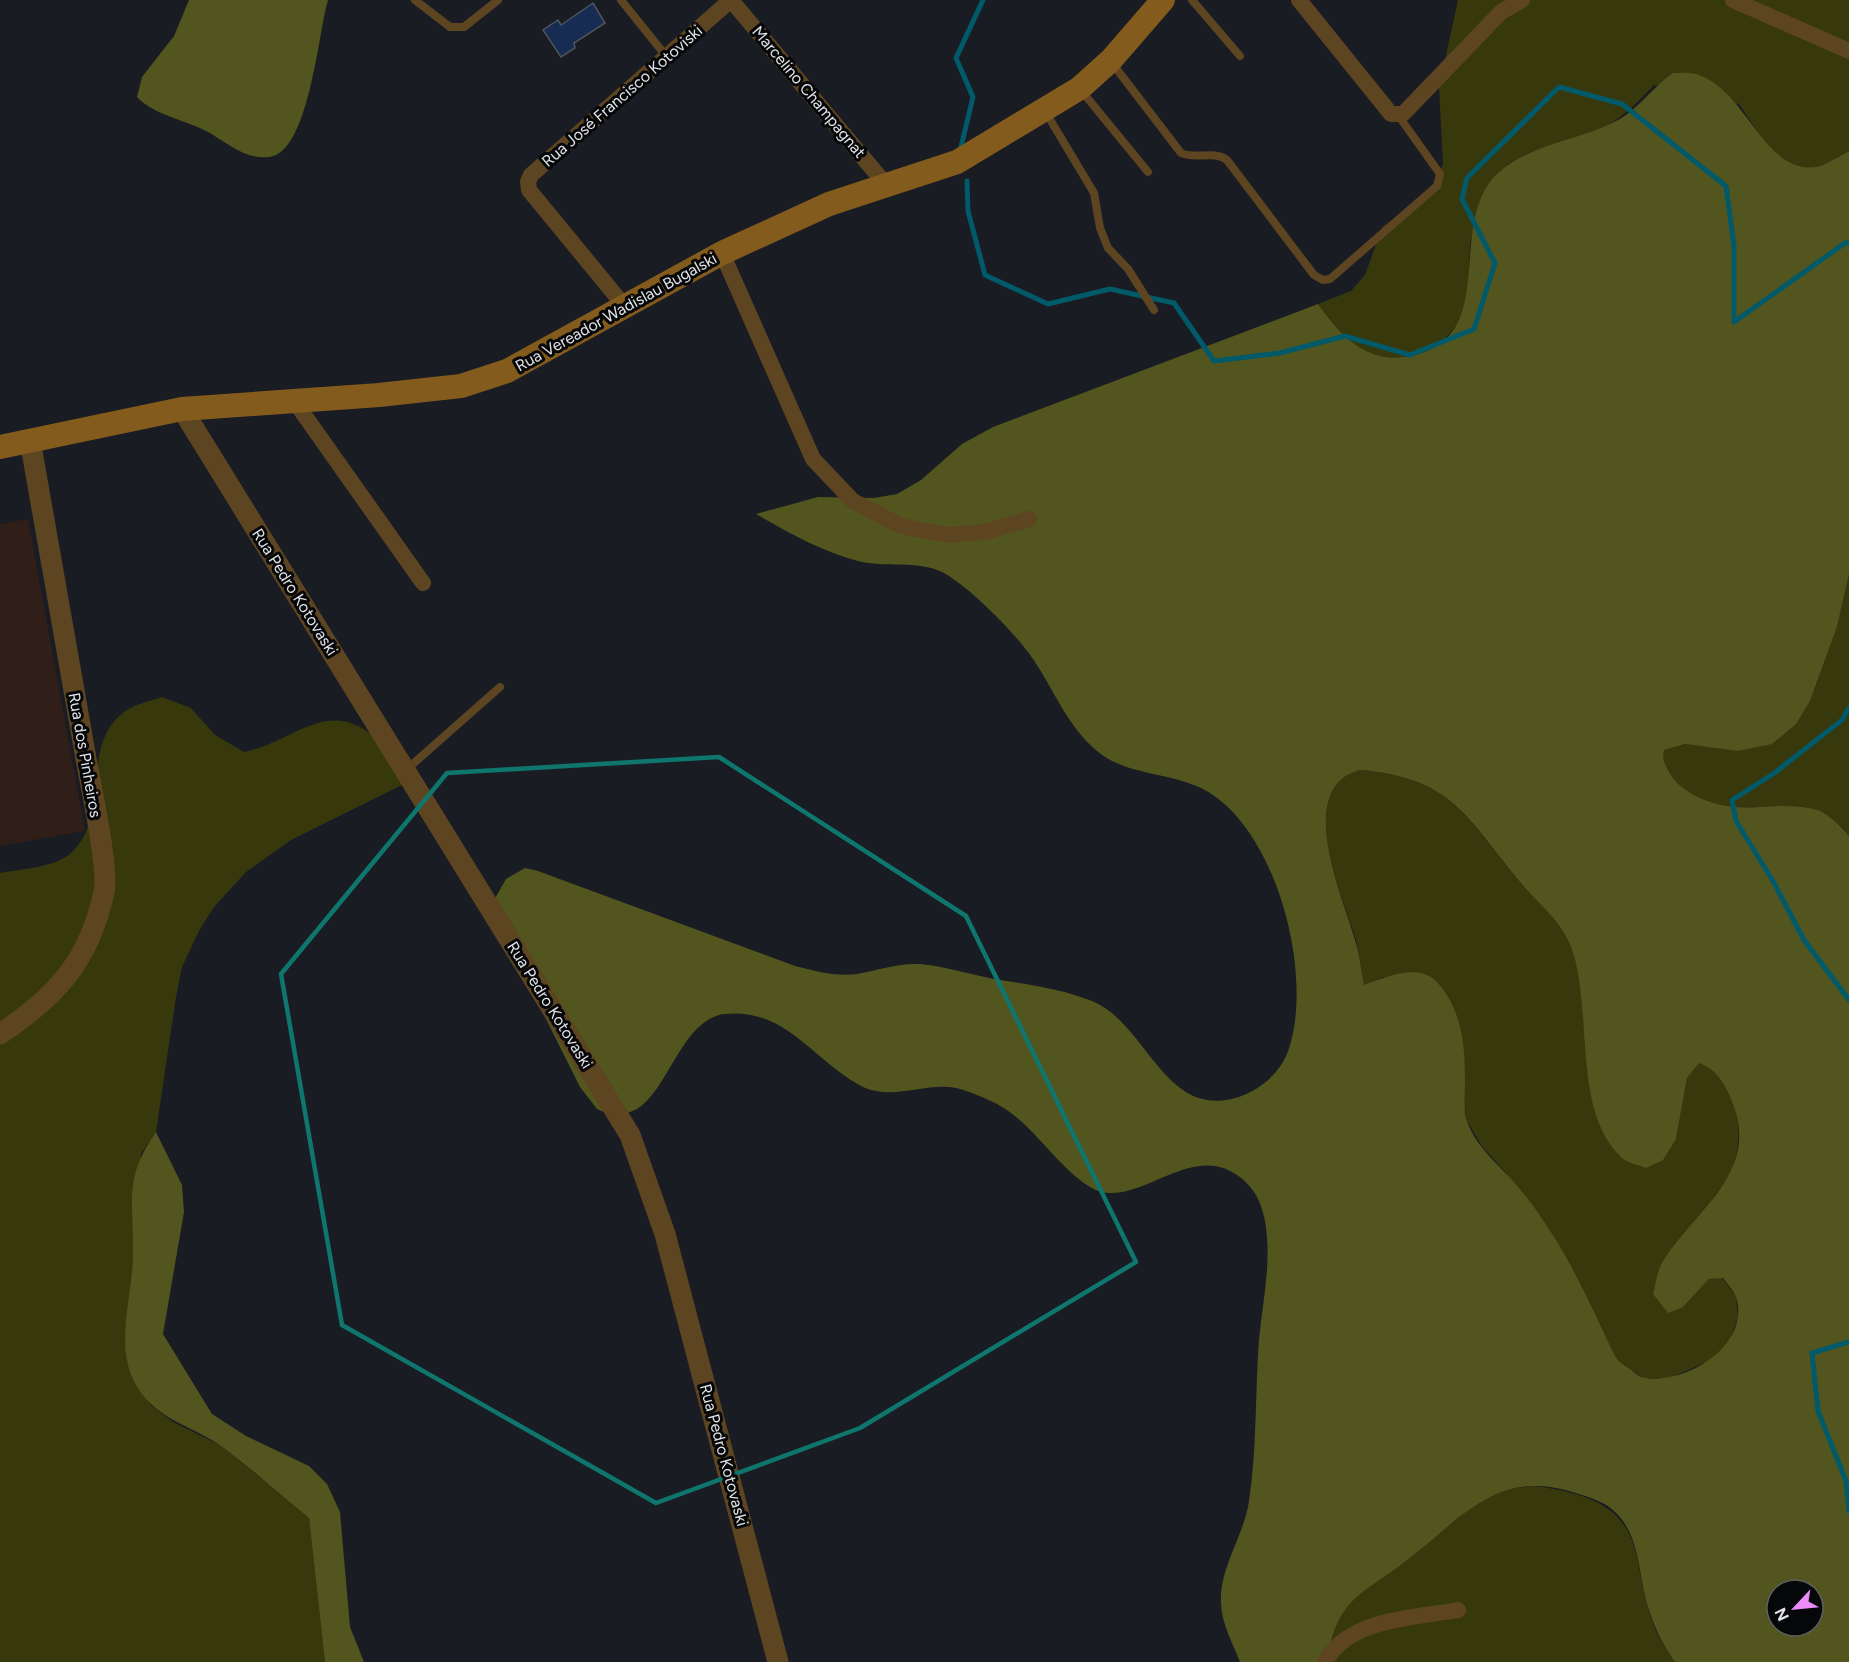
<svg xmlns="http://www.w3.org/2000/svg" width="1849" height="1662" viewBox="0 0 1849 1662" font-family="Figtree,sans-serif">
<style>
.education{fill:#301e19}
.green{fill:#37390d}
.forest{fill:#52551e;fill-rule:evenodd}
.lines{fill:none;stroke-linecap:round;stroke-linejoin:round}
.stream{stroke:#005a6a;stroke-width:5}
.building{fill:#162c53;stroke:#50545a;stroke-width:1.5}
.service{stroke:#5e4522;stroke-width:8}
.minor{stroke:#5e4522;stroke-width:16}
.tertiary{stroke:#5e4522;stroke-width:21}
.secondary{stroke:#835b1d;stroke-width:24}
.marked{fill:none;stroke:#0f766e;stroke-width:4.5;stroke-linejoin:round}
.labels{text-anchor:middle;dominant-baseline:central;stroke-width:6;stroke-linejoin:round;paint-order:stroke}
.street-label{font-size:16px;fill:#e1e3e7;stroke:#060709}
</style>
<rect width="100%" height="100%" fill="#191c22"/>
<path class="education" d="M28 519 85 831 0 846V524Z"/>
<g class="green">
<path d="M1458 0H1849V151C1840 156 1829 164 1819 166 1778 175 1759 132 1739 104L1654 85C1637 103 1621 120 1598 130 1566 145 1524 146 1499 173 1493 178 1491 190 1487 198 1482 210 1475 222 1472 235 1468 250 1470 269 1469 285 1466 325 1441 353 1402 357 1364 362 1338 332 1318 304L1351 291 1365 275 1382 227 1411 207 1435 182 1443 164 1439 87Z"/>
<path d="M1849 574V836C1843 828 1827 813 1818 810 1773 798 1744 819 1696 796 1687 791 1676 784 1671 775 1666 766 1662 761 1664 750L1685 744 1737 751 1810 701 1837 627Z"/>
<path d="M162 697 191 708 215 735 244 752C273 746 286 734 312 725 360 707 385 747 412 780L291 840 246 872 214 907 200 929 182 967 176 997 156 1132 141 1154 133 1270 126 1324 132 1377 151 1405 173 1422 222 1446 309 1518 325 1662H0V873C21 869 54 868 71 853 112 816 78 742 127 710 136 704 151 701 162 697Z"/>
<path d="M1360 770C1454 778 1466 819 1521 883 1540 905 1561 919 1571 947 1590 1000 1584 1060 1597 1114L1676 1139 1687 1078 1699 1062C1739 1077 1746 1135 1732 1170 1726 1184 1713 1195 1707 1209 1696 1238 1690 1277 1683 1307L1709 1279 1722 1278 1736 1296 1738 1318 1729 1342 1711 1360 1670 1378H1643L1617 1360 1578 1280 1549 1229 1520 1189 1481 1145 1467 1121 1465 1109 1384 977 1364 986C1361 971 1360 955 1356 940 1344 900 1303 811 1343 778 1348 774 1355 772 1360 770Z"/>
<path d="M1534 1486C1679 1503 1611 1579 1675 1662H1326L1331 1636 1346 1605 1356 1595 1410 1558 1479 1501 1505 1489Z"/>
</g>
<g class="forest">
<path d="M189 0H328C318 33 309 153 269 157 247 160 228 144 210 133 187 120 155 116 137 97L142 77 174 36Z"/>
<path d="M1673 73C1680 73 1689 72 1696 74 1748 89 1764 179 1820 166 1829 163 1840 156 1849 151V574L1837 627 1810 701 1796 724 1772 744 1737 751 1685 744 1664 750C1662 761 1666 766 1671 775 1676 784 1687 791 1696 796 1744 819 1773 798 1818 810 1827 813 1843 828 1849 836V1662H1675C1665 1649 1655 1629 1650 1613 1638 1581 1642 1537 1615 1512 1603 1500 1585 1496 1569 1491 1497 1470 1462 1518 1411 1557 1362 1596 1339 1594 1326 1662H1240C1233 1644 1221 1622 1221 1603 1219 1568 1244 1536 1249 1501 1257 1448 1255 1393 1259 1339 1263 1299 1272 1262 1265 1221 1261 1201 1254 1187 1237 1175 1188 1140 1133 1214 1090 1187 1054 1164 1034 1124 997 1104 985 1098 969 1091 956 1088 926 1082 893 1101 863 1087 814 1062 786 1007 724 1014 682 1020 669 1089 637 1109 630 1113 620 1114 613 1116L597 1109 580 1087 490 907 506 879 525 868 538 871 795 966C815 971 836 977 857 974 878 970 898 963 920 964 942 966 966 973 989 978 1023 984 1060 988 1092 1001 1139 1020 1158 1092 1207 1100 1239 1105 1275 1083 1287 1054 1316 979 1277 827 1203 789 1170 772 1127 776 1097 751 1068 727 1054 690 1033 659 1016 634 969 586 942 572 917 560 885 568 858 561 821 551 789 533 756 514L818 497 874 498 897 494 921 480 962 444 993 427 1318 304C1338 332 1364 362 1402 357 1506 345 1442 226 1498 173 1530 143 1580 141 1618 120 1637 110 1654 86 1673 73ZM1360 770C1454 778 1467 819 1521 883 1539 905 1560 919 1571 947 1594 1009 1571 1109 1621 1157 1627 1163 1639 1165 1646 1168L1663 1160 1676 1139 1687 1078 1699 1063C1716 1069 1724 1082 1731 1099 1763 1172 1694 1210 1662 1263 1657 1271 1656 1284 1653 1294L1668 1313 1683 1307 1709 1279 1723 1278C1727 1284 1734 1291 1736 1297 1751 1345 1687 1384 1646 1378 1640 1378 1635 1373 1630 1369 1624 1365 1618 1362 1614 1354 1594 1312 1575 1269 1549 1229 1540 1215 1530 1201 1520 1189 1502 1167 1476 1148 1467 1121 1463 1109 1465 1096 1465 1084 1465 1047 1463 1011 1437 982 1418 962 1384 978 1364 985 1361 970 1360 955 1355 940 1344 900 1303 810 1343 778 1348 774 1355 772 1360 770ZM1777 1590H1813V1626H1777Z"/>
<path d="M156 1132 182 1185 184 1212 163 1334 212 1414 246 1436 309 1466 327 1484 340 1512 350 1627 364 1662H325L309 1518C280 1495 253 1470 224 1448 191 1424 151 1420 132 1377 116 1339 133 1293 133 1254 134 1201 123 1179 156 1132Z"/>
</g>
<g class="lines">
<g class="stream">
<path d="M960 151 973 97 956 58 983 0"/>
<path d="M967 181 968 211 985 275 1048 304 1110 289 1174 303 1214 361 1280 353 1345 336 1410 355 1474 329 1495 263 1462 199 1467 178 1559 87 1622 104 1726 186 1734 246V322L1845 243H1849"/>
<path d="M1849 708 1842 720 1773 774 1732 800 1736 821 1773 881 1804 940 1849 1000"/>
<path d="M1849 1342 1812 1353 1818 1411 1846 1481 1849 1511"/>
</g>
</g>
<path class="building" d="M593 3 605 23 574 43 575 48 561 57 543 30 558 20 561 25Z"/>
<g class="lines">
<g class="service">
<path d="M415 0 450 27H464L498 0"/>
<path d="M621 0 666 56"/>
<path d="M1192 0 1240 56"/>
<path d="M1112 63 1181 153C1196 160 1213 150 1227 160L1314 275 1323 280 1330 279 1437 186 1440 174 1398 115"/>
<path d="M1080 89 1148 172"/>
<path d="M1045 111 1094 193 1100 228 1108 248 1128 269 1154 310"/>
<path d="M406 770 500 687"/>
</g>
<g class="minor">
<path d="M731 0 887 186"/>
<path d="M1299 0 1391 114H1403L1501 12 1522 0"/>
<path d="M1733 0 1849 51"/>
<path d="M722 253 813 459 853 501 901 526 947 535 985 532 1029 519"/>
<path d="M626 308 529 190 528 182 531 175 731 0"/>
<path d="M295 402 423 583"/>
<path d="M1325 1662C1349 1618 1415 1618 1458 1610"/>
</g>
<g class="tertiary">
<path d="M182 409 630 1135 665 1234 778 1662"/>
<path d="M0 1034C57 996 89 961 104 892 109 866 90 783 85 753 66 649 49 544 30 440"/>
</g>
<path class="secondary" d="M0 447 182 409 379 395 461 386 507 371 722 253 829 204 957 162 1080 88 1111 60 1163 0"/>
</g>
<path class="marked" d="M719 757 966 916 1136 1262 860 1428 656 1503 342 1325 281 974 447 773Z"/>
<g class="labels">
<g class="street-label">
<text transform="translate(809 92) rotate(50)">Marcelino Champagnat</text>
<text transform="translate(622 96) rotate(-41)">Rua José Francisco Kotoviski</text>
<text transform="translate(616 312) rotate(-29)">Rua Vereador Wadislau Bugalski</text>
<text transform="translate(295 592) rotate(58)">Rua Pedro Kotovaski</text>
<text transform="translate(85 755) rotate(80)">Rua dos Pinheiros</text>
<text transform="translate(550 1005) rotate(58)">Rua Pedro Kotovaski</text>
<text transform="translate(724 1455) rotate(75)">Rua Pedro Kotovaski</text>
</g>
</g>
<g transform="translate(1795 1608) rotate(244)"><circle r="28" fill="#060709" stroke="#5e5f62" stroke-width="1.5"/>
<path d="M0-4.5L10 22L0 15L-10 22Z" fill="#ec8cfb"/>
<text y="-9" font-size="16" font-weight="bold" text-anchor="middle" fill="#e1e3e7">N</text>
</g>
</svg>
